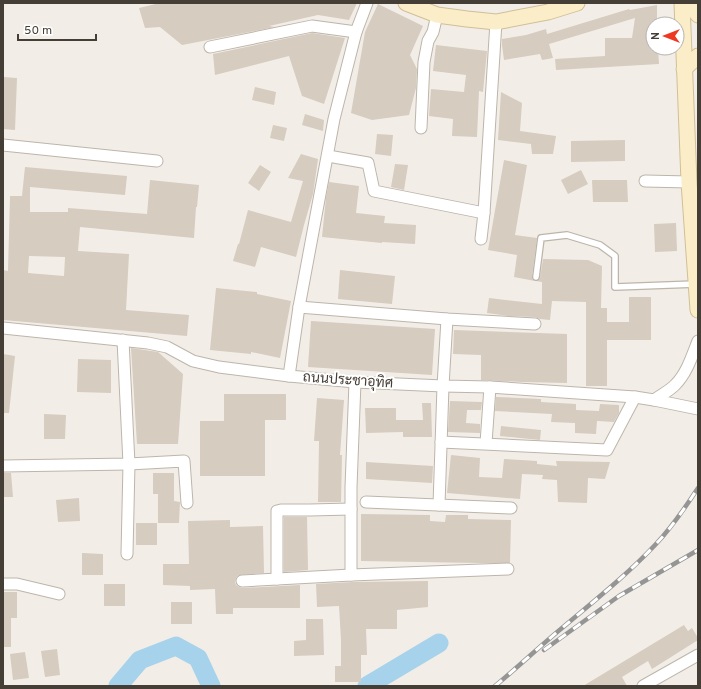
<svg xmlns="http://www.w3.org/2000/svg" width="701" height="689" viewBox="0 0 701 689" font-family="Overpass,Sarabun,sans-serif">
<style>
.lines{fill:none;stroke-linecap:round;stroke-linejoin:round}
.river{stroke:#a6d2ec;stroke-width:19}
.building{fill:#d6ccc0;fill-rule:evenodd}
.lane-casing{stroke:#bdb5aa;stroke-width:8}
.street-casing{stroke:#bdb5aa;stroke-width:13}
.secondary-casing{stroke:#d0bf98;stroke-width:17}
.lane{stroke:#fff;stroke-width:5.5}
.street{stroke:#fff;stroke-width:11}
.secondary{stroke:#fbedc7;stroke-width:15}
.rail-casing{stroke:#959595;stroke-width:4.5}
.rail{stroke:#fff;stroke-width:3;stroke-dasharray:9;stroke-linecap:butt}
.labels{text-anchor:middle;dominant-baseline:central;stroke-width:4;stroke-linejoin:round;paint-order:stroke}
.street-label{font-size:14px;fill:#453e36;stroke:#fff}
</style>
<rect width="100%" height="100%" fill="#f2eee7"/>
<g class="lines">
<g class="river">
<path d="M118 686 140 660 176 646 198 658 211 686"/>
<path d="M367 686 439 643"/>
</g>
</g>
<g class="building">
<path d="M160 3H357L349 20 318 15 269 26 275 27 182 45 160 27 145 28 139 8Z"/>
<path d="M378 4 423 26 410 55 417 69 416 88 409 115 372 120 351 113 365 32Z"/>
<path d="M657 5V23H653V48H658L659 64 556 70 555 59 605 56V38H632L635 18 549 44 553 58 542 60 540 54 504 60 502 45V39L526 35 546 29 547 34 629 9 630 10Z"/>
<path d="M312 33 345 38 324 104 302 96 289 56 215 75 213 54Z"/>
<path d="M436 45 487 51 483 92 479 91 477 137 452 136 453 119 429 116 431 89 464 92 466 75 433 71Z"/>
<path d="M3 77 17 78 15 130 3 129Z"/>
<path d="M255 87 276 92 274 105 252 100Z"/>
<path d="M501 92 522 103 520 131 556 136 553 154H532L531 144 498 140Z"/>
<path d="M305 114 324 120 323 131 302 125Z"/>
<path d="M273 125 287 128 284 141 270 138Z"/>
<path d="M377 134 393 135 391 156 375 154Z"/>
<path d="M625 140V161L571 162V141Z"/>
<path d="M301 154 318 159 313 194 304 225 296 257 261 247 255 267 233 261 238 244H239L248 210 291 222 303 181 288 178Z"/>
<path d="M504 160 527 165 515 235 537 238 532 276V279L535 281 514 277 517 255 488 250Z"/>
<path d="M395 164 408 165 404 190 391 187Z"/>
<path d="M260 165 271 172 259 191 248 183Z"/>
<path d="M25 167 127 176 125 195 30 187V212H68V208L147 214 150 180 199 185 197 207H196L194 238 80 227 78 251 129 254 126 310 189 315 187 336 3 320V270L8 271 10 196H22ZM29 256 65 257 64 276 28 273Z"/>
<path d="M581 170 588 184 568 194 561 180Z"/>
<path d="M592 180H627L628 202H593Z"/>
<path d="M329 182 359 186 356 213 385 216 384 223 416 225 415 244 382 242V243L322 237 326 198Z"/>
<path d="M676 223 677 251 655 252 654 224Z"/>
<path d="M543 259 588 260 602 266 601 308H607V322H629V297H651V340H607V386H586V302L552 301 550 320 540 319 535 317 509 316 487 313 489 298 542 304V282L536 281 539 280 540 278Z"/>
<path d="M340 270 395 276 392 304 338 299Z"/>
<path d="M216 288 257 292V294L291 301 280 358 251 352V354L210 350Z"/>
<path d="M311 321 435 329 432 375 308 367Z"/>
<path d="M454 330 567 334V383L523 382 481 380V355L453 354Z"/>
<path d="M131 348 158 352 183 374 178 444H137Z"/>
<path d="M3 354 15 356 9 413H3Z"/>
<path d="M78 359 111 360V393L77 392Z"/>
<path d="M224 394H286V420H265V476H200V421H224Z"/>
<path d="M496 397 541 399V402L576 404V410L599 411 600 404 619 405V413L614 422 597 421 596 434 575 433V423L551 422 552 414 495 411Z"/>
<path d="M317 398 344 400 340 455H342L341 502H318L319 441H314Z"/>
<path d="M450 401 482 402 481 410H467L466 423 480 424V433L448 432Z"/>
<path d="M422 403H431L432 437H403V432L366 433 365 408H396V420H423Z"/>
<path d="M44 414 66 415 65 439H44Z"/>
<path d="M501 426 541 430 540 440 500 436Z"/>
<path d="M451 455 480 458 479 477 502 478 504 459 537 461V464L557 466 556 461 610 462 605 479 588 478 587 503 558 502 557 480 542 479 543 475 522 474 520 499 447 493Z"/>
<path d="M366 462 433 466 432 483 366 479Z"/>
<path d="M3 473H11L13 497H3Z"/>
<path d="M153 473H174V501L180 502 179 523H158V494H153Z"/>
<path d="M79 498 80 521 58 522 56 500Z"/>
<path d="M361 514 430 515V521L445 522 446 515H468V519L511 520 510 563H479L361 561Z"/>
<path d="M284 517H307L308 570 284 572Z"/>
<path d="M230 520V527L263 526 264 573 239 575 236 578 235 582 236 585 239 587 242 588 300 585V608H233V614H216L215 589 190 590V586L163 585V564H189L188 521Z"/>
<rect x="136" y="523" width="21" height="22"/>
<path d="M82 553 103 554V575H82Z"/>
<path d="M428 581V607L397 610V629H366L367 655H361V682H335V666H341V640L339 606 317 607 316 584 353 582Z"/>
<rect x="104" y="584" width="21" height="22"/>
<path d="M3 592H17V618H11V647H3Z"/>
<rect x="171" y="602" width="21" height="22"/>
<path d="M306 619H323L324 655 294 656V641L306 640Z"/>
<path d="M684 625 688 631 692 628 698 638V640L652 669 648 661 622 677 627 686H583Z"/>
<path d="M57 649 60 675 45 677 41 651Z"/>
<path d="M25 652 29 678 13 680 10 654Z"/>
</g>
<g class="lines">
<g class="lane-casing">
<path id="lane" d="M536 277 541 238 567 235 600 245 615 256V287L696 284"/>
</g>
<g class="street-casing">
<g id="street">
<path d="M210 47 312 26 356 32"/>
<path d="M421 128 424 62 428 41 433 32 437 15"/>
<path d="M3 145 157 161"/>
<path d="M328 156 368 163 374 191 484 213 496 22"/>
<path d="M645 181 689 182"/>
<path d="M481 239 484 213"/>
<path d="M299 307 447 319 535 324"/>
<path d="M3 328 148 343 167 347 193 361 219 367 289 376 355 382 443 386 490 387 635 397 654 400 698 409"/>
<path d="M123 340 129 464 127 554"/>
<path d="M289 376 299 307 334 119 356 32 367 3"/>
<path d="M654 400C661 395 669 391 675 385 687 373 692 356 698 341"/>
<path d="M441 442 607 450 635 397"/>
<path d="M486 443 490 387"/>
<path d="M3 466 129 464 184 461 187 503"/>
<path d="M366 502 511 508"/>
<path d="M439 505 443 386 447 319"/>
<path d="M351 575V487L355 382"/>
<path d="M277 579V511L281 510H310L351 509"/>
<path d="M242 581 351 575 508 569"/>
<path d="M3 584H17L59 594"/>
<path d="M643 686 698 655"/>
</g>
</g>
<g class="secondary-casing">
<g id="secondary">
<path d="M406 3 437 15 467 19 496 22 548 12 577 3"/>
<path d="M682 3 689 182 698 310"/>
<path d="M689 3 698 15"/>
<path d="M684 69 698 56"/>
</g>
</g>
<use href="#lane" class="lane"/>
<use href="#street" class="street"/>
<use href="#secondary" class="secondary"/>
<g class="rail-casing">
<g id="rail">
<path d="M544 650 619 596 698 550"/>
<path d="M495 686C518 667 539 647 562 628 594 601 627 575 656 544 672 527 685 508 698 488"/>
</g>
</g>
<use href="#rail" class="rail"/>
</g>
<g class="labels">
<g class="street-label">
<text transform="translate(348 381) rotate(4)">ถนนประชาอุทิศ</text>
</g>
</g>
<rect width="701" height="689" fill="none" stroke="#453e36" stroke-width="8"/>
<g transform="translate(665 36) rotate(270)"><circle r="19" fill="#ffffff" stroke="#b5b2af"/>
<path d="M0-3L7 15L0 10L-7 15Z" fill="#ee3822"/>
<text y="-6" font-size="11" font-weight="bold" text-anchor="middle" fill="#453e36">N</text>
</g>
<path d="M18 34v6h78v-6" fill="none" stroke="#453e36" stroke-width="2"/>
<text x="24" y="34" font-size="12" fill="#453e36" stroke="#ffffff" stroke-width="3" paint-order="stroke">50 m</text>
</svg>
